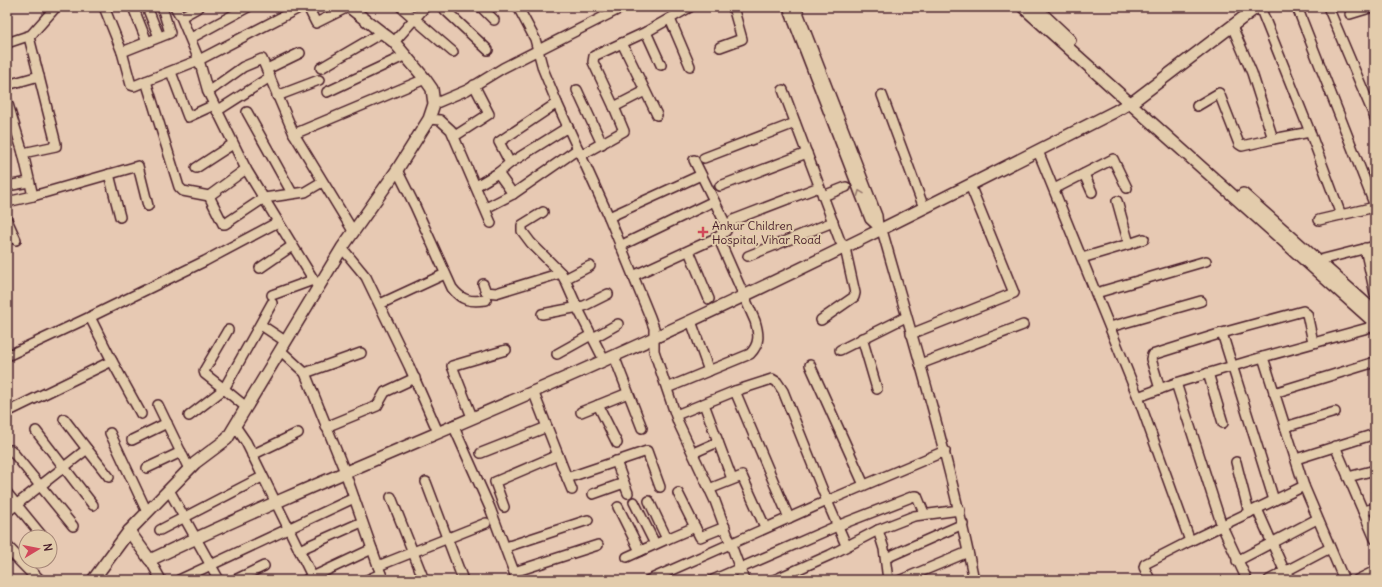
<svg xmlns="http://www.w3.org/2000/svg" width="1382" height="587" viewBox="0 0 1382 587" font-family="Delius,sans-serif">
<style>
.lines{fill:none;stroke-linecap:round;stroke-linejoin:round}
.minor-casing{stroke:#4a1f2b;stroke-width:12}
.tertiary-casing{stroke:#4a1f2b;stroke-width:14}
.minor{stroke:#e3ccac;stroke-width:9}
.tertiary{stroke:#e3ccac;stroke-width:11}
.oneway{stroke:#96766c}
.poi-dot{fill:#d1495b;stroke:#e3ccac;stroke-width:1.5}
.labels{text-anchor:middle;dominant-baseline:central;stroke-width:4;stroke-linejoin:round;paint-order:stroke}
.poi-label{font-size:12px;fill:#4a1f2b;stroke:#e3ccac;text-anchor:start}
</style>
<rect width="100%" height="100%" fill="#e7c9b3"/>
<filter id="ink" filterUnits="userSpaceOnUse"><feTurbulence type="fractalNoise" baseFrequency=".025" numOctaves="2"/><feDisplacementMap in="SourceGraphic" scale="8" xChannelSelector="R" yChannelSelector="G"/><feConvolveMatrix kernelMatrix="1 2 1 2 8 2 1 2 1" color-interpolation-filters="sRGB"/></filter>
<g filter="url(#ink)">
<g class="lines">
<g class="minor-casing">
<g id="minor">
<path d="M104 7 122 52 131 85 134 86 146 81"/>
<path d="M133 7 147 42"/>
<path d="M147 7 159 37"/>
<path d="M175 7 181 17 199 7"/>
<path d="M308 7 316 23 348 7"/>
<path d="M401 7 453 52"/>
<path d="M442 7 488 50"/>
<path d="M481 7 494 20"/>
<path d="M518 7 535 39 543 69 557 103 609 217 650 317 654 328V351L678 422 715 501 744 580"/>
<path d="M788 7 870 219 882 230C915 346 950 461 974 580"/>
<path d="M796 7 877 216 878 226"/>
<path d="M1260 7 1310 132 1341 215"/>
<path d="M1297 7 1375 206"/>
<path d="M1328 7 1375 118"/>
<path d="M1350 14 1373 7"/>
<path d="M181 17 199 60 301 7"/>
<path d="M670 19 690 66"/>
<path d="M1232 26 1252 73 1273 139 1310 132"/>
<path d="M646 32 661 65"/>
<path d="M191 38 248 7"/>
<path d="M394 42 425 7"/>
<path d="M7 43 31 35 56 7"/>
<path d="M622 43 657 115"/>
<path d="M720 47 742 39 733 7"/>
<path d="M122 52 170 33 162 7"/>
<path d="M321 68 381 33"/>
<path d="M267 69 300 53"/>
<path d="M171 72 188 117 214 105"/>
<path d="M7 85 39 76"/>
<path d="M577 90 602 144"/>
<path d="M783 90 840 241 845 248 855 293 854 297 821 320"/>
<path d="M208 92 199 60 146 81 179 187 183 191 209 196 223 224H225L264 198 305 192 322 182"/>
<path d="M327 92 406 55"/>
<path d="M882 95 924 208"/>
<path d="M277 96 319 80"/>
<path d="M7 101 23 153 33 196 7 202"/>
<path d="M434 104 467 90 503 68 623 7"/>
<path d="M1197 106 1219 93 1239 144 1242 146 1273 139"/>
<path d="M614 107 593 62 594 56 646 32 690 7"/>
<path d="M217 111 270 77"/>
<path d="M247 112 292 193"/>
<path d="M429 119 440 120 451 130 491 223"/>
<path d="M294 134 425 79"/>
<path d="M458 134 489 114 474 85"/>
<path d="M1038 151 1138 397 1190 541 1304 486 1344 580"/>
<path d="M23 153 56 146V144L29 37"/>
<path d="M581 155 624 131 614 107 645 91"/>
<path d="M704 158 795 123"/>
<path d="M510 163 568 127"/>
<path d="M196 168 233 144"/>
<path d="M397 170 415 206 452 288C462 301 470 302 486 300"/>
<path d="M109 174 120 217"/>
<path d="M1084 174 1092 192"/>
<path d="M7 186 29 182"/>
<path d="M476 186 498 173"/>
<path d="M720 186 807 153"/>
<path d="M1054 189 1113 159 1127 188"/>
<path d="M513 194 498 173 510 163 499 142 557 103"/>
<path d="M33 196 138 166 148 206"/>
<path d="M209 196 246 169"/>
<path d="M823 196 846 187"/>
<path d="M486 208 513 194 578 149"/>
<path d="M543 212 522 225V231L531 243 561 273 566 282 577 307 604 360"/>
<path d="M609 217 701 175"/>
<path d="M7 220 16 240"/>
<path d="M733 220 819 187"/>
<path d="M1319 220 1375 207"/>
<path d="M1129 244 1144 239"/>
<path d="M620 246 714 201"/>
<path d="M342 248 366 277 409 366 438 432"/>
<path d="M1365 248 1375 294"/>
<path d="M689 251 709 299"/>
<path d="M748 256 833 222"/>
<path d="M1082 258 1129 244 1117 201"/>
<path d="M1312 262 1375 246"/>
<path d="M260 268 292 246"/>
<path d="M633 276 718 237 726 231 727 227 694 160"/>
<path d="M565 279 590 266"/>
<path d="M483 284 486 292 496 293 561 273"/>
<path d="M318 287 246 169 208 92 243 67 262 59 294 134 353 231"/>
<path d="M1096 293 1206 261"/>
<path d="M272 295 313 280"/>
<path d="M380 304 445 274"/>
<path d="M542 314 584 306 608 294"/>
<path d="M90 317 205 261 278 222"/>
<path d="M691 321 709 371"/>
<path d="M261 325 285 341"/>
<path d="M1110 327 1201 301"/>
<path d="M1222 333 1274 500"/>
<path d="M911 334 1014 293 970 185"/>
<path d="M593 338 618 324"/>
<path d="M862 338 877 389"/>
<path d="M280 350 305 373 345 472 383 580"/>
<path d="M840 350 906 317"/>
<path d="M557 354 591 335"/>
<path d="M7 356 90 317 112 361 7 412"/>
<path d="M614 356 642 428"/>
<path d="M112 361 141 414"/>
<path d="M920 364 1023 325"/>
<path d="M810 365 864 485"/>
<path d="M305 373 361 353"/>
<path d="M1208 373 1223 423"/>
<path d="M1176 383 1222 526 1247 580"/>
<path d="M667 388 750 354C760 344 759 334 755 321L718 237"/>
<path d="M1160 389 1151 359 1152 355 1222 333 1303 311 1307 314 1313 342"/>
<path d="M1274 393 1375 362"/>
<path d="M1138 397 1176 383 1263 357"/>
<path d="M704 404 732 479"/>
<path d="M158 405 189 469"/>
<path d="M598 405 617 443"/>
<path d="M246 407 224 389 272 303"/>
<path d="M581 412 628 393"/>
<path d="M676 415 735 391 789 518"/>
<path d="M189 416 224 389 205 374 204 371 228 330"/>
<path d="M472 417 452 366 506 350"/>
<path d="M453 425 490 508 517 580"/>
<path d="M235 426 246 442 314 580"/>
<path d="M326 427 377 406 385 392 415 378"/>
<path d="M1285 427 1335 412"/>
<path d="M36 431 93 505"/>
<path d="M110 433 147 512"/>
<path d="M132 440 167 423"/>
<path d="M1335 446 1375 539"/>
<path d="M87 449 109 477"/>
<path d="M11 450 73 526"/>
<path d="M481 453 547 427"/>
<path d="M693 453 718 442"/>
<path d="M252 455 298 433"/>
<path d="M558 455 567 478 647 451 660 487"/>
<path d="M1296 459 1375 434"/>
<path d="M1236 462 1249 513"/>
<path d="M147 468 181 452"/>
<path d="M1348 477 1375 470"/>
<path d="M567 478 572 490"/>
<path d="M426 482 463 580"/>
<path d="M624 483 628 493"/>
<path d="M1304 486 1263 357 1375 326"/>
<path d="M709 489 742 476 765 527"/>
<path d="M169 490 219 580"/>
<path d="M7 493 43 537"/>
<path d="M593 494 624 483 616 461"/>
<path d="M391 497 424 580"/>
<path d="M634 502 655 544"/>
<path d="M504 507 495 482 558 455 533 391"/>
<path d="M618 507 640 551"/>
<path d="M1257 509 1284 570 1292 580"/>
<path d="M1363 511 1375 508"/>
<path d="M7 512 87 449 64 419"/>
<path d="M695 527 700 537 725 527"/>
<path d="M160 530 262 477"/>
<path d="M878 530 884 549 888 580"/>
<path d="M667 539 695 527 678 493"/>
<path d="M846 545 827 501 945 451"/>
<path d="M506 547 588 520"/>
<path d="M299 550 362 522"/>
<path d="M627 557 667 539 649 501"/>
<path d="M886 558 963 524"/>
<path d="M150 560 161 580"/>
<path d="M1237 561 1317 519"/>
<path d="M378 566 486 523"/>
<path d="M514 572 598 545"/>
<path d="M179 580 354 498"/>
<path d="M235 580 264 566"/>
<path d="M306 580 372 549"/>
<path d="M367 580 381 574"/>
<path d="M649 580 827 501 783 391 777 382 772 379 735 391"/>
<path d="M713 580 837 526 914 496H917L924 513"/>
<path d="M774 580 830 555 878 530 914 516 960 510"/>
<path d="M901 580 968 552"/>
<path d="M1150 580 1144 567 1145 564 1190 541"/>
<path d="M1269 580 1330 548"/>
<path d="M1357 580 1375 571"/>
</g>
</g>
<g class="tertiary-casing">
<g id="tertiary">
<path d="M1023 7C1140 113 1258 218 1375 323"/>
<path d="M1035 7 1070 40"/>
<path d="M1243 194 1375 312"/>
<path d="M129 531 150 560C302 487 460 426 614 356 783 280 949 196 1114 112L1135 100 1257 7"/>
<path d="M7 547 39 580"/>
<path d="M93 580 129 531 195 463 227 439 342 248 397 170 429 119 434 104 432 89 425 79 394 42 349 7"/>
</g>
</g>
<use href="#minor" class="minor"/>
<use href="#tertiary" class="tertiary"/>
</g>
<defs><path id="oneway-chevron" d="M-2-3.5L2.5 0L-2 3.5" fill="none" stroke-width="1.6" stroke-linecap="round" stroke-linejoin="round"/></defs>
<use class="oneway" href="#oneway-chevron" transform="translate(860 193) rotate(-111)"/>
</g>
<path class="poi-dot" d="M701 226h4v4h4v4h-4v4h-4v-4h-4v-4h4z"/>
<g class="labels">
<g class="poi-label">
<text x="712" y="225">Ankur Children<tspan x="712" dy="14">Hospital, Vihar Road</tspan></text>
</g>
</g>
<rect width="1382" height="587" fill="none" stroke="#e3ccac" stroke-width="24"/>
<rect x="12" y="12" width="1358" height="563" fill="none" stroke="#4a1f2b" stroke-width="1.5" filter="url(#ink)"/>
<g transform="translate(38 549) rotate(80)"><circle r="19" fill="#e3ccac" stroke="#a68778"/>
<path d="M0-3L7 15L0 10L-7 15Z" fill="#d1495b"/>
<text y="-6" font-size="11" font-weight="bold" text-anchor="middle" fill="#4a1f2b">N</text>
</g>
</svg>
